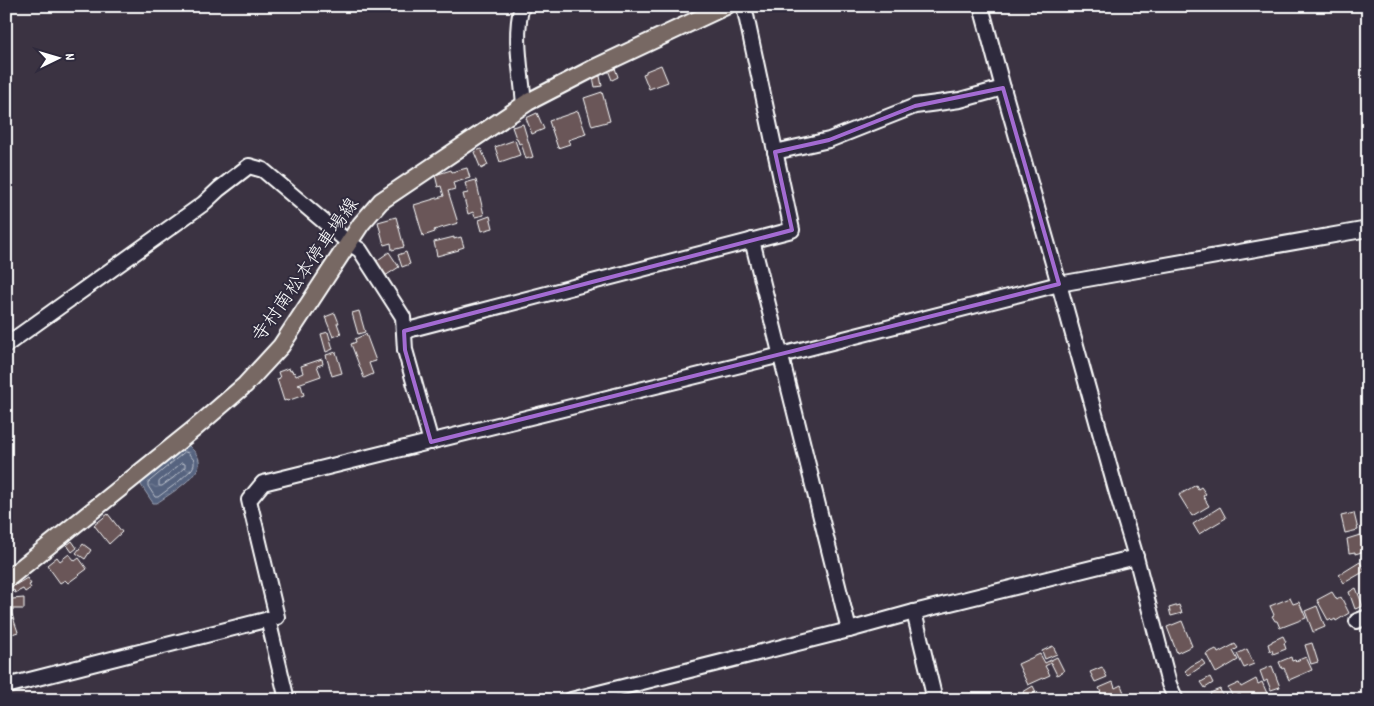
<svg xmlns="http://www.w3.org/2000/svg" width="1374" height="706" viewBox="0 0 1374 706" font-family="Dekko,'Klee One',sans-serif">
<style>
.water{fill:url(#water-ripples);stroke:#9aa1b2}
.lines{fill:none;stroke-linecap:round;stroke-linejoin:round}
.shore{stroke:#bbc1cc;stroke-width:1}
.building{fill:#6a5758;stroke:#fff}
.minor-casing{stroke:#fff;stroke-width:18}
.major-casing{stroke:#fff;stroke-width:20}
.minor{stroke:#2f2a3d;stroke-width:14}
.major{stroke:#776864;stroke-width:16}
.marked{fill:none;stroke:#a36bd2;stroke-width:4;stroke-linejoin:round}
.labels{text-anchor:middle;dominant-baseline:central;stroke-width:4;stroke-linejoin:round;paint-order:stroke}
.street-label{font-size:19px;fill:#fff;stroke:#2f2a3d}
</style>
<defs>
<pattern id="water-ripples" width="26" height="14" patternUnits="userSpaceOnUse" patternTransform="scale(1.25)"><rect width="26" height="14" fill="#56637f"/><path d="M2 4q2-2 4 0t4 0M15 11q2-2 4 0t4 0" fill="none" stroke="#6f7a92"/></pattern>
</defs>
<rect width="100%" height="100%" fill="#3b3342"/>
<filter id="ink" filterUnits="userSpaceOnUse"><feTurbulence type="fractalNoise" baseFrequency=".02" numOctaves="2"/><feDisplacementMap in="SourceGraphic" scale="10" xChannelSelector="R" yChannelSelector="G"/><feConvolveMatrix kernelMatrix="1 2 1 2 8 2 1 2 1" color-interpolation-filters="sRGB"/></filter>
<g filter="url(#ink)">
<path class="water" d="M187 444C191 448 198 454 199 460 203 475 168 495 157 503H153L141 485V482Z"/>
<g class="lines">
<g class="shore">
<path d="M185 452 188 453 194 460V465L192 469 177 483 158 497H155L148 486V483Z"/>
<path d="M182 463 185 464V467L173 478 162 486H159V482Z"/>
</g>
</g>
<g class="building">
<path d="M661 65 668 82 649 89 643 74 646 73V71Z"/>
<path d="M615 68 618 77 612 80 608 70Z"/>
<path d="M600 76 602 86 595 87 593 77Z"/>
<path d="M602 92 610 121 592 126 584 98Z"/>
<path d="M578 111 586 134 568 140 570 144 558 148 549 121Z"/>
<path d="M537 113 544 129 532 134 526 118Z"/>
<path d="M523 124 533 157 526 159 521 143 519 144 517 138H516L512 127Z"/>
<path d="M515 140 520 155 500 162 495 147Z"/>
<path d="M481 149 488 165 481 169 474 152Z"/>
<path d="M467 168 470 178 453 183 455 189 448 191 458 223 434 230 435 232 423 236 414 205 444 196 441 186 438 187 435 175 451 170 452 172Z"/>
<path d="M476 180 484 215 475 217 473 212 468 214 463 194 468 193 465 183Z"/>
<path d="M490 216 493 228 482 231 479 220Z"/>
<path d="M396 217 404 247 392 250 391 243 384 245 378 222Z"/>
<path d="M454 237V239L461 237 464 247 458 249 459 250 437 256 434 242Z"/>
<path d="M389 252 399 267 385 276 375 262Z"/>
<path d="M406 252 410 264 402 267 398 255Z"/>
<path d="M359 311 365 332 358 334 352 313Z"/>
<path d="M335 313 339 323H337L341 334 333 337 325 317Z"/>
<path d="M328 332 333 349 326 352 321 334Z"/>
<path d="M366 334 376 361 369 363 373 374 364 378 351 344 356 342 355 339Z"/>
<path d="M336 352 342 373 332 376 326 355Z"/>
<path d="M322 359 323 364 317 366 321 376 298 384 299 386 301 385 304 395 287 401 286 400 284 401 277 379 280 378 278 372 289 368 290 371 292 370 293 373 294 372 296 376 303 373 301 366Z"/>
<path d="M1196 485 1198 489 1201 487 1206 494 1203 496 1209 506 1192 516 1179 495Z"/>
<path d="M1220 507 1226 518 1199 534 1193 524Z"/>
<path d="M1354 513 1358 530 1345 533 1341 516Z"/>
<path d="M108 514 122 532 109 544 94 525Z"/>
<path d="M1360 535 1364 550 1362 551V552L1355 554V552L1349 553 1347 539Z"/>
<path d="M72 541 77 548 72 552 67 545Z"/>
<path d="M83 544 91 550 85 559 76 553Z"/>
<path d="M69 554 75 561 79 558 87 569 68 583 65 580 60 583 47 565 57 557 60 561Z"/>
<path d="M1360 562 1365 571 1344 583 1339 575Z"/>
<path d="M27 578 31 584 29 585 31 588 25 592 23 589 15 593 14 590 9 593 7 590Z"/>
<path d="M1356 588 1363 606 1355 609 1349 592Z"/>
<path d="M1332 592 1337 600 1341 597 1349 613 1336 621 1335 619 1332 621 1330 619 1328 620 1317 600Z"/>
<path d="M24 598V609H12V599Z"/>
<path d="M1290 598 1293 604 1299 602 1306 618 1280 628 1277 621H1275L1272 616 1274 615 1270 606Z"/>
<path d="M1179 605 1182 613 1171 616 1169 608Z"/>
<path d="M1317 606 1325 627 1313 632 1305 611Z"/>
<path d="M10 609 18 632 6 636V610Z"/>
<path d="M1182 621 1192 646 1177 653 1167 627Z"/>
<path d="M1283 636 1286 642 1284 643 1286 649 1273 654 1272 650 1270 651 1268 644 1272 642V641Z"/>
<path d="M1312 643 1318 662 1311 664 1305 645Z"/>
<path d="M1235 644 1238 648 1233 651 1238 660 1216 673 1206 654 1216 649 1218 653Z"/>
<path d="M1053 646 1057 654 1045 659 1042 651Z"/>
<path d="M1247 649 1254 664 1244 668 1237 654Z"/>
<path d="M1040 654 1045 663 1057 657 1064 671 1057 675 1051 663 1045 666 1050 675 1028 685 1018 664Z"/>
<path d="M1291 657 1292 661 1295 660 1296 661 1306 657 1312 670 1289 680 1284 668 1282 669 1279 662Z"/>
<path d="M1202 660 1205 664 1189 675 1185 671 1191 666Z"/>
<path d="M1272 666 1280 687 1271 690 1267 680 1264 682 1260 671Z"/>
<path d="M1102 667 1107 677 1095 682 1090 672Z"/>
<path d="M1210 677 1213 683 1205 688 1201 682Z"/>
<path d="M1256 679 1258 684 1262 682 1270 700H1243L1240 694 1233 697 1228 688 1239 683 1241 687Z"/>
<path d="M1113 682 1115 688 1121 685 1125 695 1118 698V700H1104L1099 688Z"/>
<path d="M1033 686 1036 692 1026 698 1023 692Z"/>
<path d="M1220 689 1224 700H1213L1210 693Z"/>
<path d="M1152 694 1154 700H1138Z"/>
</g>
<g class="lines">
<g class="minor-casing">
<g id="minor">
<path d="M522 6C513 36 522 74 524 105"/>
<path d="M981 6 1003 88 1059 284 1116 490 1136 557 1169 684 1176 700"/>
<path d="M775 152 829 140 915 106 960 100 1003 88"/>
<path d="M752 240 849 630"/>
<path d="M404 331 792 230 744 6"/>
<path d="M6 345 203 204 219 189 249 166 263 170 349 243 360 250 403 317 405 350 431 442"/>
<path d="M914 612 935 700"/>
<path d="M268 619 287 700"/>
<path d="M1357 621 1368 617"/>
<path d="M6 686 277 617 249 500 263 483 781 355 1059 284 1368 229"/>
<path d="M571 700 849 630 914 612 1136 557"/>
</g>
</g>
<g class="major-casing">
<path id="major" d="M6 580 194 429 245 385 281 346 361 224 381 201 528 102 592 69 726 6"/>
</g>
<use href="#minor" class="minor"/>
<use href="#major" class="major"/>
</g>
</g>
<path class="marked" d="M1003 88 1059 284 431 442 405 350 404 331 792 230 775 152 829 140 915 106Z"/>
<g class="labels">
<g class="street-label">
<text transform="translate(307 271) rotate(-55)">寺村南松本停車場線</text>
</g>
</g>
<rect width="1374" height="706" fill="none" stroke="#2f2a3d" stroke-width="25"/>
<rect x="12" y="12" width="1349" height="681" fill="none" stroke="#fff" stroke-width="2" filter="url(#ink)"/>
<g transform="translate(58 58) rotate(85)" stroke="#2f2a3d" stroke-width="4" paint-order="stroke">
<path d="M0-4L9 19L0 12L-9 19Z" fill="#ffffff"/>
<text y="-8" font-size="14" font-weight="bold" text-anchor="middle" fill="#ffffff">N</text>
</g>
</svg>
